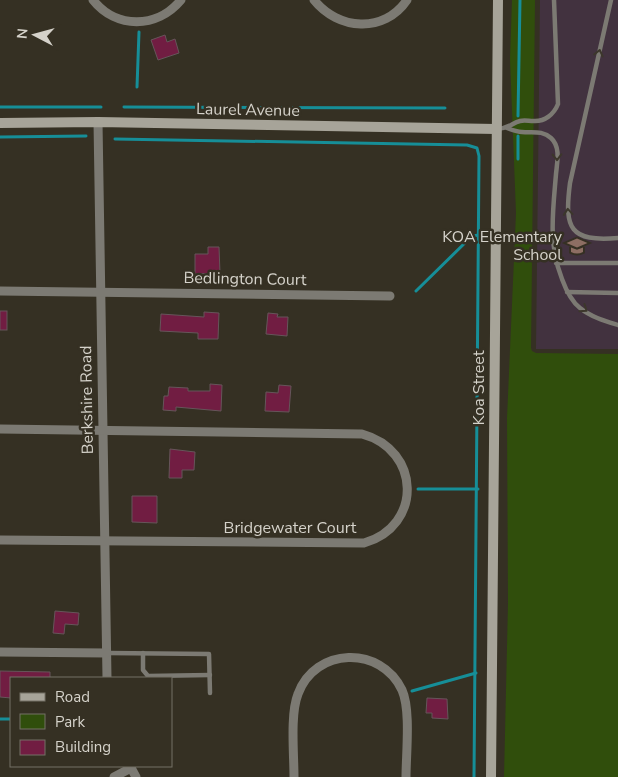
<svg xmlns="http://www.w3.org/2000/svg" width="618" height="777" viewBox="0 0 618 777" font-family="'Nunito Sans',sans-serif">
<style>
.education{fill:#42323f}
.green{fill:#304e0c}
.lines{fill:none;stroke-linecap:round;stroke-linejoin:round}
.stream{stroke:#168e98;stroke-width:3}
.building{fill:#711d42;stroke:#66555a}
.service{stroke:#7c7a73;stroke-width:4.5}
.minor{stroke:#7c7a73;stroke-width:9}
.secondary{stroke:#a7a499;stroke-width:10}
.oneway{stroke:#3c372b}
.labels{text-anchor:middle;dominant-baseline:central;stroke-width:5;stroke-linejoin:round;paint-order:stroke}
.street-label{font-size:16px;fill:#d5d2ca;stroke:#353023}
.poi-label{font-size:16px;fill:#d5d2ca;stroke:#353023;text-anchor:end}
</style>
<rect width="100%" height="100%" fill="#353023"/>
<path class="education" d="M540 0H618V349H536Z"/>
<path class="green" d="M512 0H535L531 348 532 351 536 353 618 354V777H504L508 603 507 418 516 213 510 59Z"/>
<g class="lines">
<g class="stream">
<path d="M137 87 139 32"/>
<path d="M0 107H101"/>
<path d="M124 107 445 108"/>
<path d="M518 116 520 0"/>
<path d="M0 137 86 136"/>
<path d="M115 139 467 145 477 148 479 156 474 777"/>
<path d="M518 159V136"/>
<path d="M416 291 472 236 479 235"/>
<path d="M418 489H478"/>
<path d="M412 691 476 673"/>
<path d="M0 719H11"/>
</g>
</g>
<g class="building">
<path d="M165 35 167 42 175 39 179 53 158 60 151 40Z"/>
<path d="M208 247H219L220 273 195 274V254H208Z"/>
<rect x="0" y="311" width="7" height="19"/>
<path d="M204 312 219 313 218 339H198V333L160 331 161 314 204 317Z"/>
<path d="M268 313 278 314 277 317H288L287 336 266 334Z"/>
<path d="M210 384 222 385 221 411 176 407V411L163 410 164 396H168L169 387 188 388V391H210Z"/>
<path d="M279 385 291 386 289 412 265 411 266 392 278 393Z"/>
<path d="M170 449 195 452 194 470H182V478H169Z"/>
<path d="M132 496H157V523L132 522Z"/>
<path d="M55 611 79 613 78 625 65 624 64 634 53 633Z"/>
<path d="M0 671 50 672V678H11V698L0 697Z"/>
<path d="M427 698 447 699 448 719 432 718V713H426Z"/>
</g>
<g class="lines">
<g class="service">
<path d="M611 0 570 183C564 229 570 242 618 238"/>
<path d="M507 128C512 130 517 132 522 132 533 133 542 130 551 138 561 147 557 163 556 174 553 211 548 244 562 279 566 290 571 301 580 308 591 317 605 321 618 325"/>
<path d="M497 129C510 128 512 123 520 121 524 120 529 121 533 121 545 122 554 114 558 104L554 0"/>
<path d="M556 263H618"/>
<path d="M567 292 618 293"/>
<path d="M107 653 209 654 210 693"/>
<path d="M143 653V670L148 676 210 675"/>
</g>
<g class="minor">
<path d="M93 0C116 29 157 29 181 0"/>
<path d="M314 0C338 30 384 34 407 0"/>
<path d="M98 122 107 678"/>
<path d="M0 291 390 296"/>
<path d="M0 429 362 434C421 450 423 526 364 543L0 540"/>
<path d="M0 652 106 653"/>
<path d="M130 766 136 777"/>
<path d="M114 777 131 768"/>
<path d="M294 777C294 754 290 714 298 694 315 647 381 645 402 690 411 710 406 754 406 777"/>
</g>
<g class="secondary">
<path d="M0 123 98 122 496 129"/>
<path d="M491 777 498 0"/>
</g>
</g>
<defs><path id="oneway-chevron" d="M-2-3.5L2.5 0L-2 3.5" fill="none" stroke-width="1.6" stroke-linecap="round" stroke-linejoin="round" transform="scale(1.25)"/></defs>
<g class="oneway">
<use href="#oneway-chevron" transform="translate(599 53) rotate(-77)"/>
<use href="#oneway-chevron" transform="translate(557 157) rotate(89)"/>
<use href="#oneway-chevron" transform="translate(568 212) rotate(-95)"/>
<use href="#oneway-chevron" transform="translate(584 309) rotate(35)"/>
</g>
<defs>
<g id="school-bare" transform="scale(1.5)"><path d="M0-5L7-2L0 1L-7-2ZM-4 1L0 2.5L4 1V4Q0 6-4 4Z" fill="#8d6e63" stroke="#353023" stroke-width="2.5" paint-order="stroke"/></g>
</defs>
<g fill-rule="evenodd">
<use href="#school-bare" x="577" y="246"/>
</g>
<g class="labels">
<g class="street-label">
<text transform="translate(248 110) rotate(1)">Laurel Avenue</text>
<text transform="translate(245 279) rotate(1)">Bedlington Court</text>
<text transform="translate(479 388) rotate(-90)">Koa Street</text>
<text transform="translate(87 400) rotate(-91)">Berkshire Road</text>
<text x="290" y="528">Bridgewater Court</text>
</g>
<g class="poi-label">
<text x="562" y="237">KOA Elementary<tspan x="562" dy="18">School</tspan></text>
</g>
</g>
<rect x="10" y="677" width="162" height="90" fill="#353023" stroke="#757166"/>
<rect x="20" y="693" width="25" height="8" fill="#a7a499" stroke="#757166"/>
<text x="55" y="702" font-size="15" fill="#d5d2ca">Road</text>
<rect x="20" y="714" width="25" height="15" fill="#304e0c" stroke="#757166"/>
<text x="55" y="727" font-size="15" fill="#d5d2ca">Park</text>
<rect x="20" y="740" width="25" height="15" fill="#711d42" stroke="#757166"/>
<text x="55" y="752" font-size="15" fill="#d5d2ca">Building</text>
<g transform="translate(35 35) rotate(276)" stroke="#353023" stroke-width="4" paint-order="stroke">
<path d="M0-4L9 19L0 12L-9 19Z" fill="#d5d2ca"/>
<text y="-8" font-size="14" font-weight="bold" text-anchor="middle" fill="#d5d2ca">N</text>
</g>
</svg>
